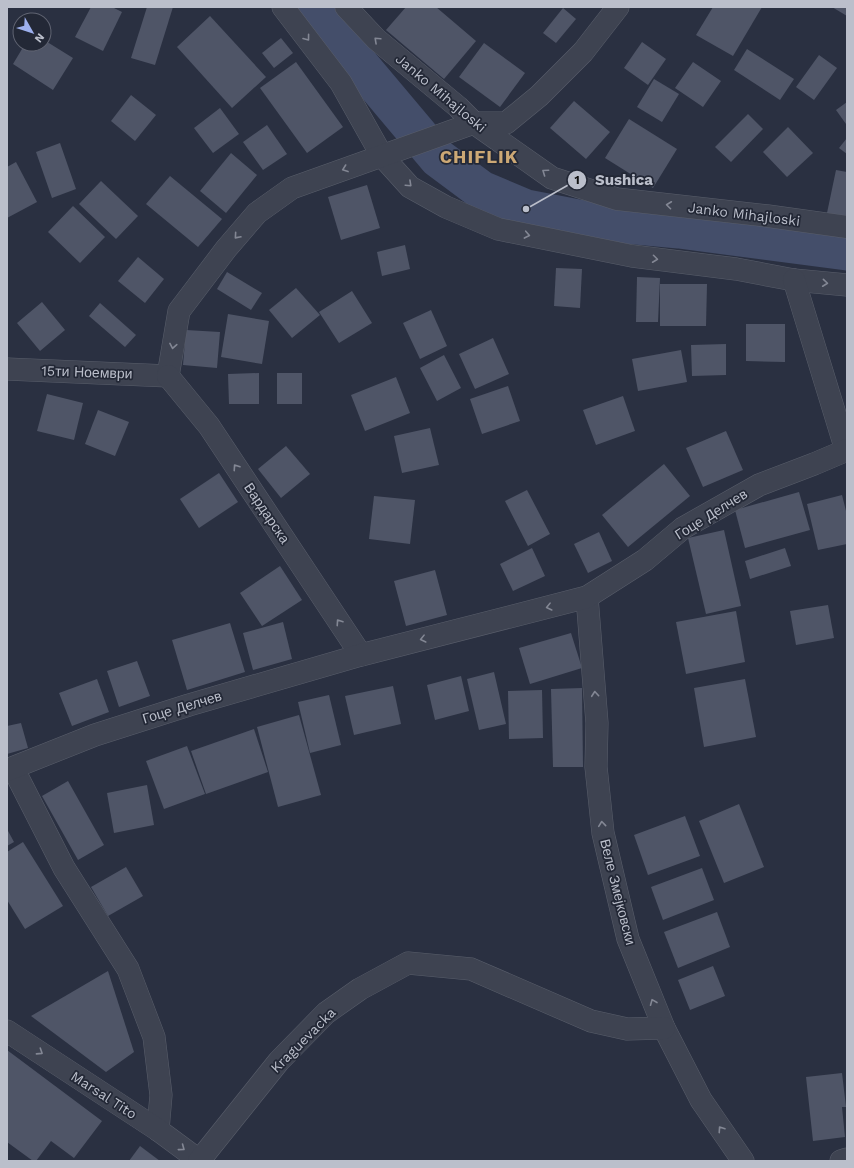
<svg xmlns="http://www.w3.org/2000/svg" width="854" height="1168" viewBox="0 0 854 1168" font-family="'Work Sans',sans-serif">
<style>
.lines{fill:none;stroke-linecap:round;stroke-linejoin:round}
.river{stroke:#444e6a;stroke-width:39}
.building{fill:#4f5567}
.street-casing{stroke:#595e6b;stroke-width:23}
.street{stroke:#3e4351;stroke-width:22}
.oneway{stroke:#838794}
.labels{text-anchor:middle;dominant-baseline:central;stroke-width:3.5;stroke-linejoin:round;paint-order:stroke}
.street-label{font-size:14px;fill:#bbbfcb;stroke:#232836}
.district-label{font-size:18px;font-weight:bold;letter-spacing:1px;fill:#cca875;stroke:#232836}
.leader{fill:none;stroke:#bbbfcb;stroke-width:1.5}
.callout-dot{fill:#bbbfcb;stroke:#232836;stroke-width:1.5}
.mark-label{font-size:12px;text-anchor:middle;font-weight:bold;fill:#111}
.callout-label{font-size:15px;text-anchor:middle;font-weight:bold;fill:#bbbfcb;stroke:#232836;stroke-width:3.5;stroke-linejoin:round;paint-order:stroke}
</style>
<rect width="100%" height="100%" fill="#2a3041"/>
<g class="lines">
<path class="river" d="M311 7 438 158 481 190 526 209 583 220 679 229 847 251"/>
</g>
<g class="building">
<path d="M91 7H112L122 12 103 51 75 37Z"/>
<path d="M147 7H173L155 65 131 58Z"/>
<path d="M406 7H436L476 41 444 79 386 30Z"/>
<path d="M713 7H762L733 56 696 35Z"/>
<path d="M832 7H847V16Z"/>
<path d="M563 8 576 19 556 43 543 33Z"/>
<path d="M210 16 266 77 232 108 177 47Z"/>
<path d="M281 38 293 53 274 68 262 53Z"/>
<path d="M44 40 73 58 53 90 13 64 25 44H44Z"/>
<path d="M642 42 666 59 648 85 624 68Z"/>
<path d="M484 43 525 73 500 107 459 77Z"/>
<path d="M747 49 794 79 780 100 734 70Z"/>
<path d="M819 55 837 68 814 100 796 87Z"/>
<path d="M296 62 343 127 307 153 260 88Z"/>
<path d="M693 62 721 81 703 107 675 88Z"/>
<path d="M654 79 679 94 662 122 637 107Z"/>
<path d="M131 95 156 115 135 141 111 121Z"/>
<path d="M574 101 610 132 586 159 550 128Z"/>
<path d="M847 102V123L846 124 836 110Z"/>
<path d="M220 108 239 134 213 153 194 128Z"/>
<path d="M748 114 763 129 731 162 715 147Z"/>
<path d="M629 119 677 149 653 188 605 158Z"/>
<path d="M267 125 287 154 263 170 243 142Z"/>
<path d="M788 127 813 153 787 177 763 152Z"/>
<path d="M847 138V154L839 148Z"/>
<path d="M60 143 76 189 52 198 36 152Z"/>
<path d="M231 153 257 175 226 213 200 191Z"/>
<path d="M16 162 37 202 7 218V167Z"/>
<path d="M836 170 847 172V217L827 213Z"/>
<path d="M170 176 222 219 198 247 146 204Z"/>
<path d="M101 181 138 216 116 239 79 204Z"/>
<path d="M367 185 380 228 341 240 328 197Z"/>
<path d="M73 206 105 237 80 263 48 232Z"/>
<path d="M405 245 410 269 382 276 377 252Z"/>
<path d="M138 257 164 279 145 303 118 281Z"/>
<path d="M556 268 582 269 580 308 554 306Z"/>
<path d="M227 272 262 293 251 310 217 289Z"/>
<path d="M637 277 660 278 658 322H636Z"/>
<path d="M660 284H707L706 326H660Z"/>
<path d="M296 288 320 315 292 338 269 310Z"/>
<path d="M352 291 372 323 339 343 319 312Z"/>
<path d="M42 302 65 330 40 351 17 323Z"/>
<path d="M100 303 136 335 125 347 89 316Z"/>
<path d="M431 310 447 346 420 359 403 323Z"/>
<path d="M228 314 269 321 262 364 221 357Z"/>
<path d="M746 324H785V362L746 361Z"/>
<path d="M186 330 220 332 217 368 183 365Z"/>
<path d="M493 338 509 374 475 389 459 354Z"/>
<path d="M726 344V375L692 376 691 345Z"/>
<path d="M681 350 687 382 638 391 632 359Z"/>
<path d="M444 355 461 388 437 401 420 368Z"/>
<path d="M259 373V404H229L228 374Z"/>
<rect x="277" y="373" width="25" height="31"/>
<path d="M396 377 410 413 365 431 351 395Z"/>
<path d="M508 386 520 421 482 434 470 399Z"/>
<path d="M47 394 83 403 74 440 37 431Z"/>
<path d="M623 396 635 431 596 445 583 410Z"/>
<path d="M98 410 129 422 115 456 85 444Z"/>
<path d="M430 428 439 465 402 473 394 436Z"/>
<path d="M726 431 743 470 703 487 686 448Z"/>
<path d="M286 446 310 474 281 498 258 469Z"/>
<path d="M664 464 690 496 628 547 602 515Z"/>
<path d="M219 473 238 502 199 528 180 499Z"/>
<path d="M527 490 550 534 528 546 505 501Z"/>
<path d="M799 492 810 530 745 548 735 510Z"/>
<path d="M842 495 847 515V544L818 550 807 504Z"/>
<path d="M374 496 415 500 410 544 369 539Z"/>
<path d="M724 530 741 606 706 614 688 538Z"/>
<path d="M599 532 612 561 588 573 574 544Z"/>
<path d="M532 548 545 576 513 591 500 564Z"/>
<path d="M785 548 791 566 750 579 745 561Z"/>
<path d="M280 566 302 600 262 626 240 593Z"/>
<path d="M435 570 447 615 406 626 394 581Z"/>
<path d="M828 605 834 638 796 645 790 611Z"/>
<path d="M736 611 745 662 686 674 676 622Z"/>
<path d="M283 622 292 659 253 670 243 633Z"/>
<path d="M230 623 245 672 187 690 172 640Z"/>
<path d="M571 633 582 668 530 684 519 648Z"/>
<path d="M137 661 150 696 119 707 107 671Z"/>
<path d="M494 672 506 724 479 730 467 679Z"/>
<path d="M461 676 469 711 435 720 427 685Z"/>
<path d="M97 679 109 712 72 726 59 693Z"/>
<path d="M745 679 756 737 704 747 694 688Z"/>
<path d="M393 686 401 724 354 735 345 696Z"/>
<path d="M582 688 583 767H553L551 689Z"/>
<path d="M542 690 543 738 509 739 508 691Z"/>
<path d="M329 695 341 745 310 753 298 702Z"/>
<path d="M299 715 321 795 278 807 257 727Z"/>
<path d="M21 723 28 748 7 754V726Z"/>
<path d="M254 729 268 772 206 794 191 751Z"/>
<path d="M187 746 205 794 164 809 146 761Z"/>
<path d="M68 781 104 845 78 860 42 796Z"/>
<path d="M147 785 154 825 114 833 107 793Z"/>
<path d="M739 804 764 867 724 883 699 821Z"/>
<path d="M685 816 700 856 648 875 634 835Z"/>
<path d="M7 829 14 842 7 846Z"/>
<path d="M23 842 63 906 25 929 7 900V852Z"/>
<path d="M126 867 143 896 108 916 91 887Z"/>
<path d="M702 868 714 900 663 920 651 887Z"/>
<path d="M717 912 730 947 678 968 664 932Z"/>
<path d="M713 966 725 996 690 1010 678 980Z"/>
<path d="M108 971 134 1052 106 1072 31 1016Z"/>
<path d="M7 1050 102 1121 74 1158 51 1141 36 1161H33L7 1142Z"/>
<path d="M842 1073 846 1107H842L845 1137 813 1141 806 1077Z"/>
<path d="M140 1146 160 1161H129Z"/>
</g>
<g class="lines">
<g class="street-casing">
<g id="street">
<path d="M283 7 341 83 382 156 410 187 446 207 498 229 632 256 736 269 794 280 847 285"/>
<path d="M346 7 376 39 458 107 474 123 552 178 617 199 768 216 847 227"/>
<path d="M794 280 846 450"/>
<path d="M7 369 168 376"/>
<path d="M168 376 179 311 226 249 257 213 292 188 474 123H506L539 96 583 52 618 7"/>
<path d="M168 376 209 426 361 655"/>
<path d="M587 597 597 723 596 767 603 833 628 939 664 1028 701 1100 743 1161"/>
<path d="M13 768 64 868 128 969 154 1037 161 1095 158 1130"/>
<path d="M7 770 95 735 189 705 361 655 587 597 645 560 683 528 759 485 814 464 847 450"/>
<path d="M7 1031 158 1130 200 1161"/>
<path d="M199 1161 279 1061 326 1013 360 989 408 963 471 969 591 1021 627 1029 664 1028"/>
<path d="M841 1161 847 1159"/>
</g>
</g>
<use href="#street" class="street"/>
</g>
<defs><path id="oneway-chevron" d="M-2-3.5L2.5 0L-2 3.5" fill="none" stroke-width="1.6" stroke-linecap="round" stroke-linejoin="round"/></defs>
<g class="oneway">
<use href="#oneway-chevron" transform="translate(307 38) rotate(53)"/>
<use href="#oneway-chevron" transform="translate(377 40) rotate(-137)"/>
<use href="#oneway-chevron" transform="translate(345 169) rotate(160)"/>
<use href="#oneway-chevron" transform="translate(545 172) rotate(-145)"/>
<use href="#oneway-chevron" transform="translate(409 184) rotate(43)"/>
<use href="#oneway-chevron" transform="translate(669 205) rotate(-173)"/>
<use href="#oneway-chevron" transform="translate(527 235) rotate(11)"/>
<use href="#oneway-chevron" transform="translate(237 236) rotate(131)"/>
<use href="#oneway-chevron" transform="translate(655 259) rotate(7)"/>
<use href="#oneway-chevron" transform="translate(825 283) rotate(6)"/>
<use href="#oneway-chevron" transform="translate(173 346) rotate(100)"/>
<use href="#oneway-chevron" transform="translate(236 467) rotate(-124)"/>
<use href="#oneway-chevron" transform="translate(549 607) rotate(166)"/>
<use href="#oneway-chevron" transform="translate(339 622) rotate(-124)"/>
<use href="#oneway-chevron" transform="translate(423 639) rotate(166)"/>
<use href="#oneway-chevron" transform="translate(595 694) rotate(-95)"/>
<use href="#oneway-chevron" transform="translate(602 824) rotate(-96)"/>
<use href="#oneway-chevron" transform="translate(653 1002) rotate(-112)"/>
<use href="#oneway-chevron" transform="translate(40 1052) rotate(33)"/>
<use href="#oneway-chevron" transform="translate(721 1129) rotate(-124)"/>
<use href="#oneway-chevron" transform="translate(182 1148) rotate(37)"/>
</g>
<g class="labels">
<g class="street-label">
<text transform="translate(441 93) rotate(40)">Janko Mihajloski</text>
<text transform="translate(744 214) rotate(7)">Janko Mihajloski</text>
<text transform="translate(87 372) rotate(2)">15ти Ноември</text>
<text transform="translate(267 513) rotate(56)">Вардарска</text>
<text transform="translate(711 514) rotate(-32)">Гоце Делчев</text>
<text transform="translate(182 707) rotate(-17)">Гоце Делчев</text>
<text transform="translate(618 892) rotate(76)">Веле Змејковски</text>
<text transform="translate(303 1040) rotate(-45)">Kraguevacka</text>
<text transform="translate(104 1095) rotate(33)">Marsal Tito</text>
</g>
<g class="district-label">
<text x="479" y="156">CHIFLIK</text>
</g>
</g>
<path class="leader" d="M526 209L577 180"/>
<g class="callout-dot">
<circle cx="526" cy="209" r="4"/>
<circle cx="577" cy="180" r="10"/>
</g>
<g class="mark-label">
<text x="577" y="184">1</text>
</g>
<g class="callout-label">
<text x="624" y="185">Sushica</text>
</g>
<rect width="854" height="1168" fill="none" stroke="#bbbfcb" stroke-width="16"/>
<g transform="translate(32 32) rotate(129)"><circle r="19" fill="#232836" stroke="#606472"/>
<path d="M0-3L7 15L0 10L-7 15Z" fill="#9db0ee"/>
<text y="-6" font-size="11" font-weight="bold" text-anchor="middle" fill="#bbbfcb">N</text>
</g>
</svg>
